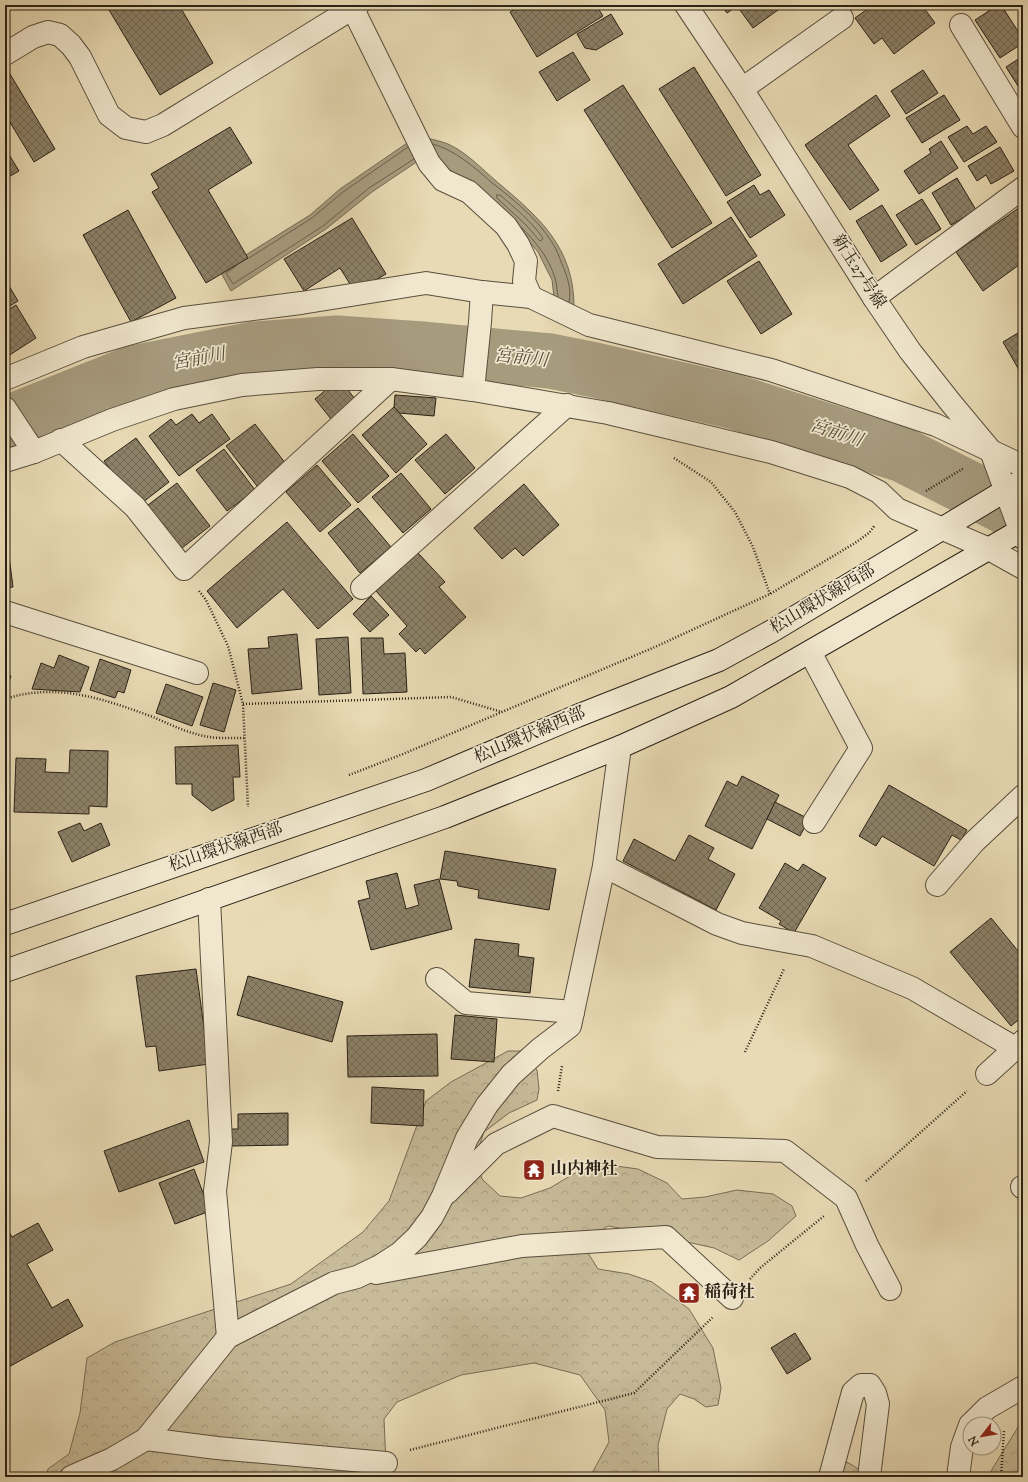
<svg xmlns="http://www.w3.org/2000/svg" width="1028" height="1482" viewBox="0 0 1028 1482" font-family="'Sorts Mill Goudy','Noto Serif JP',serif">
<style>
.forest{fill:url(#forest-crowns);stroke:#786e57}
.water{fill:#a79b7e;stroke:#756a54}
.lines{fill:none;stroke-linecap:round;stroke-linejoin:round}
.shore{stroke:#685e4a;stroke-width:1}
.river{stroke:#a79b7e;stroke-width:55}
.building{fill:url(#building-cross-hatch);stroke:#292115}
.street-casing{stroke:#594f3d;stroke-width:24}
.secondary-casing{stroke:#292115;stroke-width:24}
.path{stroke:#292115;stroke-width:2.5;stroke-dasharray:1 2;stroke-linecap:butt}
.street{stroke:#f0e7ce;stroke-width:22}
.secondary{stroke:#f0e7ce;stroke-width:22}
.labels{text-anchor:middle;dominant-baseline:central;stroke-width:3.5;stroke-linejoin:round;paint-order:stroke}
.street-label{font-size:17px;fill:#292115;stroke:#f0e7ce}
.poi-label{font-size:17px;font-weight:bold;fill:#292115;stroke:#f0e7ce;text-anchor:start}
.water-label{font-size:18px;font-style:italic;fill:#554c3a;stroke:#f0e7ce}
</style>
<defs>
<pattern id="forest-crowns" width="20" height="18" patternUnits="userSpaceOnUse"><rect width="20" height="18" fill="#c8bb99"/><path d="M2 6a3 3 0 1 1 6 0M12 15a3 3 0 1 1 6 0" fill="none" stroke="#aca083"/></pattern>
<pattern id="building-cross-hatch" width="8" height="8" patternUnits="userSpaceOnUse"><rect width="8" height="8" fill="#8c8168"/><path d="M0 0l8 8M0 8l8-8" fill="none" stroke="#726954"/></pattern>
</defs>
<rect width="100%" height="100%" fill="#e8dab4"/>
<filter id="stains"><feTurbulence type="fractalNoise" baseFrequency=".005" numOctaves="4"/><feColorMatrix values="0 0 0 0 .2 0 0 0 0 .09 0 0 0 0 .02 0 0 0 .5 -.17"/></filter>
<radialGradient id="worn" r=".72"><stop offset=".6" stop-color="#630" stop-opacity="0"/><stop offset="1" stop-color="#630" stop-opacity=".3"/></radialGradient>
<g class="forest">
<path d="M508 1051H523L537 1070 539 1089 537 1100 509 1113 484 1132 476 1156 482 1179 500 1196 521 1198 550 1188 577 1172 608 1165 638 1169 667 1183 682 1199 705 1197 737 1190 773 1194 792 1206 796 1216 768 1241 739 1260 714 1248 647 1233 608 1226 592 1239 588 1253 598 1269 629 1274 652 1282 689 1309 713 1348 721 1388 718 1405 706 1407 694 1399 680 1394 667 1409 658 1445 659 1477H588L591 1475 609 1442 605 1410 580 1375 534 1363 461 1375 397 1402 384 1419 386 1463 393 1477H46L48 1469 69 1454 80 1413 87 1358 115 1342 291 1284 363 1232 389 1201 426 1101 451 1082Z"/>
<path d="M1023 1419V1477H990L991 1471Z"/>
<path d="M847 1462 860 1470 859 1477H838L841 1469Z"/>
</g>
<path class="water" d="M427 138C434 140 441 141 448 144 466 152 481 168 496 181 539 217 574 247 574 307L555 306 552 280 538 252 520 231 462 178 436 161H418L372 192 326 229 231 291 220 271 310 215 340 189 410 141Z"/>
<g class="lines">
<g class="shore">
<path d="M433 144C456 151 473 166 491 182 514 200 538 219 553 244 557 250 559 257 562 264 567 276 572 289 569 302"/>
<path d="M497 195H500C515 208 531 221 543 238L542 240 540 241 526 225 497 198Z"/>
<path d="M521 227C536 242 549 258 555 278 557 284 557 291 558 297"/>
<path d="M249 258 312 218 343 192 408 147"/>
<path d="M236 266 226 273 233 284 323 226 369 188 414 159"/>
</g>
<path class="river" d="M5 424 133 373 254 349 337 343 422 349 550 361 595 370 735 402 903 455 1023 516"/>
</g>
<g class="building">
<path d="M106 5H179L213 63 160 95Z"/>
<path d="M522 5H596L603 16 537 57 510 12Z"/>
<path d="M721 5H785L753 28 737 6 727 13Z"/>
<path d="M873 5H928L924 8 935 23 894 54 882 38 874 44 855 18Z"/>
<path d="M998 5H1001L1023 39V43L1000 58 975 20Z"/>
<path d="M1016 5H1023V17Z"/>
<path d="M611 14 623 34 596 50 585 48 577 34Z"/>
<path d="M573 52 590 80 557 101 539 72Z"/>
<path d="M1023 56V94L1006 67Z"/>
<path d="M694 67 761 175 726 196 659 89Z"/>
<path d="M7 69 55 149 34 162 5 114V71Z"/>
<path d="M923 70 938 93 906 114 891 91Z"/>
<path d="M623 85 712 223 672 248 584 110Z"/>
<path d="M876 95 890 116 848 145 879 190 850 210 805 145Z"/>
<path d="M944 95 960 120 922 143 906 118Z"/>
<path d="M967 126 973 134 986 126 997 142 964 162 948 137Z"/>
<path d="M230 127 252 163 208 190 248 258 206 283 152 192 159 188 151 174Z"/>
<path d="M941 141 958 168 919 194 904 171 931 153 929 149Z"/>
<path d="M1000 147 1014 171 991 184 986 175 977 181 968 166Z"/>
<path d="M5 148 19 171 5 179Z"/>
<path d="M957 178 976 210 951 225 932 193Z"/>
<path d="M754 185 760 195 769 190 785 215 750 238 727 202Z"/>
<path d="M922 199 941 229 916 245 896 215Z"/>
<path d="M882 205 907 245 881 262 856 221Z"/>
<path d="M1023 205V262L983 291 956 252Z"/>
<path d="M128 210 176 298 131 322 83 235Z"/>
<path d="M731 217 757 256 683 304 658 264Z"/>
<path d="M352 218 386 274 355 292 340 268 304 291 284 259Z"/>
<path d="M759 261 792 314 761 334 727 281Z"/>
<path d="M5 279 18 301 5 309Z"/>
<path d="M16 305 36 338 5 358V312Z"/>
<path d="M1023 330V377L1003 342Z"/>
<path d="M333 384 344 385 355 399 331 419 315 399Z"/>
<path d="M395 395 436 398 434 416 399 413 394 407Z"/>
<path d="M394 407 427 444 396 473 362 435Z"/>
<path d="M192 414 199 423 212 414 230 439 179 476 149 436 171 419 176 425Z"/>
<path d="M255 424 286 464 257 486 226 446Z"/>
<path d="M353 434 389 476 358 503 322 461Z"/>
<path d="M446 434 475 468 445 494 415 460Z"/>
<path d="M136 438 169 482 138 506 104 461Z"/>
<path d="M224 449 255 490 227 511 196 470Z"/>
<path d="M317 465 351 505 320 532 286 492Z"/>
<path d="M401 473 431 509 403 533 372 497Z"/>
<path d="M177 483 210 526 177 552 144 508Z"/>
<path d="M524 484 559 525 523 556 515 548 502 559 474 528Z"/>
<path d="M358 508 391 547 360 573 328 533Z"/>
<path d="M287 522 353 599 318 629 283 589 237 628 207 591Z"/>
<path d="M5 533H6L13 587 5 588Z"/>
<path d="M418 553 445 582 439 587 466 617 425 654 420 648 416 652 399 634 407 626 376 591Z"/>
<path d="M371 596 389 615 370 632 353 614Z"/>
<path d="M297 634 302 689 252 694 248 649 269 648 268 637Z"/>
<path d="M348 637 351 693 319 695 316 639Z"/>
<path d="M361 638H383L384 654 405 653 407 692 363 694Z"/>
<path d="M59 655 89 667 80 692 32 689 41 663 54 668Z"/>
<path d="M100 659 131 670 124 693 118 691 115 698 90 690Z"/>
<path d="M5 674 11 676 5 692Z"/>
<path d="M213 683 236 690 224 732 200 725Z"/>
<path d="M166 684 203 697 192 726 156 713Z"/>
<path d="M238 745 240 777H233L234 800 212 811 192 795V784H176L175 747Z"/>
<path d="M70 750 108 751 107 807 89 806V814L14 812 16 758 46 759 45 772 69 773Z"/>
<path d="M742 776 779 795 752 849 705 826 727 781 737 786Z"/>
<path d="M889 785 967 830 961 840 952 835 934 866 882 836 876 846 859 836Z"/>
<path d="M775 802 809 819 800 836 767 819Z"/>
<path d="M80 823 84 831 101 823 110 845 72 862 58 832Z"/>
<path d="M689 835 714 848 708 859 735 874 716 910 623 861 634 839 675 861Z"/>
<path d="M445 851 556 869 549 910 478 898 479 890 458 886 457 881 440 879Z"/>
<path d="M785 863 798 871 803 864 826 878 794 933 779 924 781 921 759 908Z"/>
<path d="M397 873 406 909 419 905 414 885 439 879 452 929 371 950 358 901 370 898 366 881Z"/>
<path d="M991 918 1023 957V1016L1011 1026 950 952Z"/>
<path d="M475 939 519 944 518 956 534 958 530 993 469 987Z"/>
<path d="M196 969 209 1064 159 1071 156 1046 146 1047 136 976Z"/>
<path d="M248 976 343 1002 332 1042 237 1015Z"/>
<path d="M455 1015 497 1019 494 1062 451 1059Z"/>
<path d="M437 1034 438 1076 348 1077 347 1036Z"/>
<path d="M372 1087 424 1090 423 1126 371 1123Z"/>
<path d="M288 1113V1145L230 1146V1129H238V1114Z"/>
<path d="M189 1120 204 1162 119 1192 104 1151Z"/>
<path d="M194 1169 210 1211 175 1224 159 1183Z"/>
<path d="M38 1223 53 1250 27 1264 52 1308 68 1299 83 1326 5 1369V1225L12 1237Z"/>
<path d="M795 1333 811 1359 787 1374 771 1348Z"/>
</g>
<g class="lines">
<g class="street-casing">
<g id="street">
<path d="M351 5 429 163 443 180 469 192 506 226 518 244 526 261 524 281 531 297"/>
<path d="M686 5 742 89 874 298 910 351 951 403 991 451 1023 538"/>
<path d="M961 25 1023 127"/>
<path d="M5 54 33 37 48 32 60 35 71 45 80 57 109 115 126 128 146 132 163 125 358 5"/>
<path d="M742 89 842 18"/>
<path d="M874 298 1023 188"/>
<path d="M5 379 83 347 184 318 301 303 426 283 482 292 531 297 589 325 771 370 936 425 1023 466"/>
<path d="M473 390 480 322 482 292"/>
<path d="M5 408 34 452"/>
<path d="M61 440 135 507 184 569 391 379"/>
<path d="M5 461 34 452 112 420 174 399 242 385 318 379H391L473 390 608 413 771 452 850 477 879 492 897 509 989 549 1023 568"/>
<path d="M362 588 567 405"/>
<path d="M5 612 197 673"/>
<path d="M810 652 861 748 814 822"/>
<path d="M604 866 717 924 742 933 812 946 912 988 1015 1048"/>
<path d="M937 885 974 842 1023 796"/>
<path d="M209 899 221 1142 215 1191 228 1337"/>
<path d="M437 979 466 1003 573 1012"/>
<path d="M987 1074 1023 1041"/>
<path d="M1022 1187H1023"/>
<path d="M448 1192 496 1144 553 1116 657 1147 785 1151 846 1198 867 1245 890 1289"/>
<path d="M376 1273 522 1246 666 1237 732 1298"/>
<path d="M971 1424 987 1408 1023 1387"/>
<path d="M146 1439 217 1448 386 1463"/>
<path d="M71 1477 112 1459 146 1439 228 1337 334 1283 357 1277 380 1266 400 1253 417 1237 432 1217 443 1196 467 1138 487 1105 511 1075 540 1049 570 1026 604 866 620 747"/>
<path d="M830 1477 853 1392 861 1385H870L875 1393 878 1404 869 1477"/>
<path d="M958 1477 962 1447 970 1425"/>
</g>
</g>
<g class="secondary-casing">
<g id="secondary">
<path d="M5 924 426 780 577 716 719 660 772 631 1023 480"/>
<path d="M5 971 445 817 620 747 731 697 1023 529"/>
</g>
</g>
<g class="path">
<path d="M674 458 711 482 735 512 753 547 770 594"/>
<path d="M926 491 964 468"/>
<path d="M199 591 206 600 228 646 243 704 248 807"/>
<path d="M5 699C57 682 104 699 153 717 167 723 181 730 196 734 211 739 228 738 244 738"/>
<path d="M243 704 451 697 502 712"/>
<path d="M349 775 403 754 655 647 770 594 855 543 869 533 875 525"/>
<path d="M745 1052 784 969"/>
<path d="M558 1091 562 1066"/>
<path d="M866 1181 967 1091"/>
<path d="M750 1279 760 1268 824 1216"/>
<path d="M410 1450 634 1393 713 1317"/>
<path d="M1001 1477 1004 1431"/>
</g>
<use href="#street" class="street"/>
<use href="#secondary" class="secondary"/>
</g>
<defs>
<g id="temple-square" transform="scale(1.15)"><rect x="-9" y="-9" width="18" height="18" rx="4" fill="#8f2418" stroke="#f0e7ce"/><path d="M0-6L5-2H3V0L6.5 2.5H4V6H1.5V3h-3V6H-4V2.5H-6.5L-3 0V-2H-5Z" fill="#fff"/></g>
</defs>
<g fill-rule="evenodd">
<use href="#temple-square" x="534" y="1170"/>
<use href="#temple-square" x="689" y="1293"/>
</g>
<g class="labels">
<g class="street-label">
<text transform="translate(858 272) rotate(57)">新玉27号線</text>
<text transform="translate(823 600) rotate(-31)">松山環状線西部</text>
<text transform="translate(530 736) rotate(-23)">松山環状線西部</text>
<text transform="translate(226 848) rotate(-19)">松山環状線西部</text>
</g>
<g class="poi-label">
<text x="550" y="1170">山内神社</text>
<text x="704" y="1293">稲荷社</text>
</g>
<g class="water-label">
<text transform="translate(521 359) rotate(6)">宮前川</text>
<text transform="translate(199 360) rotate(-11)">宮前川</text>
<text transform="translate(836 434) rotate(18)">宮前川</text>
</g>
</g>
<rect width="1028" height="1482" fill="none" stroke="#e8dab4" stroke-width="20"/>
<rect x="6" y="6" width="1016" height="1470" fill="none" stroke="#292115" stroke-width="2"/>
<rect x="10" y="10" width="1008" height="1462" fill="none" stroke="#292115"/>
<g transform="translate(982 1436) rotate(239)"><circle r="19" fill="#f0e7ce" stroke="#a09884"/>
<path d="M0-3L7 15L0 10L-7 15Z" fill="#8f2418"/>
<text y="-6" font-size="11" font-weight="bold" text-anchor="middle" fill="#292115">N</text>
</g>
<rect width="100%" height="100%" filter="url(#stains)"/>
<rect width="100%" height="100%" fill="url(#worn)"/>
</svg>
